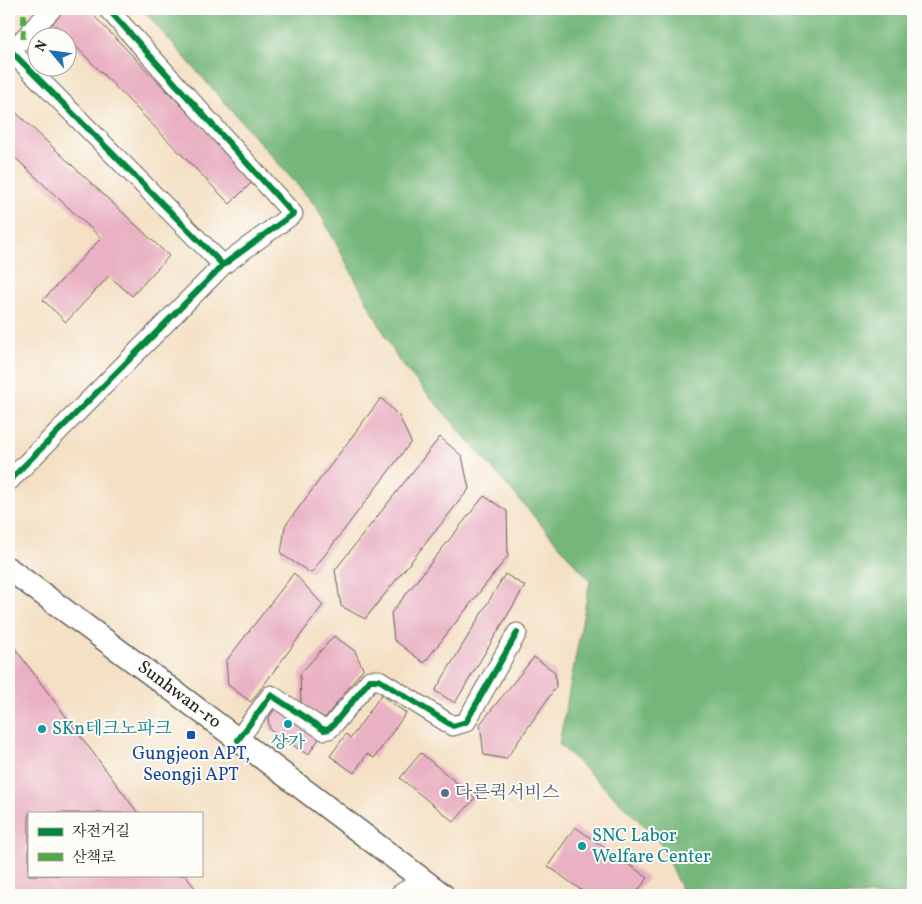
<svg xmlns="http://www.w3.org/2000/svg" width="922" height="904" viewBox="0 0 922 904" font-family="Vollkorn,'Noto Serif KR',serif">
<style>
.forest{fill:#75b77a;stroke:#486a4b}
.building{fill:#e9b1c3}
.lines{fill:none;stroke-linecap:round;stroke-linejoin:round}
.minor-casing{stroke:#686157;stroke-width:21}
.major-casing{stroke:#686157;stroke-width:25}
.minor{stroke:#fff;stroke-width:19}
.major{stroke:#fff;stroke-width:22}
.quiet{stroke:#52a943;stroke-width:5;stroke-dasharray:10 5;stroke-linecap:butt}
.cycleway-casing{stroke:#fdfcf7;stroke-width:9}
.cycleway{stroke:#00873e;stroke-width:6}
.culture-dot{fill:#0f9aa8;stroke:#fdfcf7;stroke-width:2}
.transit-dot{fill:#1a4fb4;stroke:#fdfcf7;stroke-width:2}
.service-dot{fill:#5c6f8a;stroke:#fdfcf7;stroke-width:2}
.labels{text-anchor:middle;dominant-baseline:central;stroke-width:4;stroke-linejoin:round;paint-order:stroke}
.street-label{font-size:18px;fill:#1c1c1c;stroke:#fdfcf7}
.culture-label{font-size:18px;fill:#0d838f;stroke:#fdfcf7;text-anchor:start}
.transit-label{font-size:18px;fill:#164399;stroke:#fdfcf7}
.service-label{font-size:18px;fill:#4e5e75;stroke:#fdfcf7;text-anchor:start}
</style>
<rect width="100%" height="100%" fill="#fdfcf7"/>
<filter id="ink" filterUnits="userSpaceOnUse"><feTurbulence type="fractalNoise" baseFrequency=".02" numOctaves="2"/><feDisplacementMap in="SourceGraphic" scale="10" xChannelSelector="R" yChannelSelector="G"/><feConvolveMatrix kernelMatrix="1 2 1 2 8 2 1 2 1" color-interpolation-filters="sRGB"/></filter>
<filter id="wash" filterUnits="userSpaceOnUse"><feTurbulence type="fractalNoise" baseFrequency=".0096" numOctaves="4" result="noise"/><feDisplacementMap in="SourceGraphic" scale="20" xChannelSelector="R" yChannelSelector="G"/><feGaussianBlur stdDeviation="1.12" result="paint"/><feColorMatrix in="noise" values="0 0 0 0 0 0 0 0 0 0 0 0 0 0 0 0 0 1.4 0 .05"/><feComposite in="paint" operator="in"/></filter>
<g filter="url(#wash)">
<rect width="100%" height="100%" fill="#f4e0c4"/>
<path class="forest" d="M142 9H913V895H684L658 839 559 744 590 581 399 361 316 206Z"/>
<g id="blocks">
<g class="building">
<path d="M63 9H87L254 180 230 204 51 21Z"/>
<path d="M9 106 169 256 132 296 109 276 66 322 43 300 101 238 9 152Z"/>
<path d="M381 398 399 416 411 442 311 573 281 554 285 526Z"/>
<path d="M440 437 462 456 469 489 365 619 341 606 335 570Z"/>
<path d="M484 496 507 511 508 556 424 663 394 640 391 613Z"/>
<path d="M294 573 323 605 251 702 228 685 226 661Z"/>
<path d="M505 574 525 586 455 703 435 691Z"/>
<path d="M334 636 355 651 363 669 325 718 301 704 300 674Z"/>
<path d="M11 643 138 813H29V875H185L200 895H9V645Z"/>
<path d="M534 657 555 672 556 687 506 759 484 755 480 724Z"/>
<path d="M381 695 406 713 374 758 367 754 354 773 330 756 346 734 351 738Z"/>
<path d="M278 704 322 734 308 755 270 730 268 719Z"/>
<path d="M421 753 475 798 454 822 400 778Z"/>
<path d="M575 827 648 878 634 895H588L548 866Z"/>
</g>
</g>
</g>
<g filter="url(#ink)">
<use href="#blocks" fill-opacity="0" stroke="#686157" stroke-width="1"/>
<g class="lines">
<g class="minor-casing">
<g id="minor">
<path d="M11 51 223 265 293 214 108 9"/>
<path d="M9 54 52 9"/>
<path d="M9 481 223 265"/>
<path d="M238 740 271 695 324 730 329 729 333 725 370 680H379L453 726 466 722 517 633"/>
<path d="M399 895 423 879"/>
</g>
</g>
<g class="major-casing">
<path id="major" d="M9 569 175 692 443 895"/>
</g>
<use href="#minor" class="minor"/>
<use href="#major" class="major"/>
<path class="quiet" d="M23 39 24 9"/>
<g class="cycleway-casing">
<g id="cycleway">
<path d="M11 51 223 265 293 214 108 9"/>
<path d="M9 481 223 265"/>
<path d="M238 740 271 695 324 730 329 729 333 725 370 680H379L453 726 466 722 517 633"/>
</g>
</g>
<use href="#cycleway" class="cycleway"/>
</g>
</g>
<g class="culture-dot">
<circle cx="288" cy="724" r="5"/>
<circle cx="42" cy="729" r="5"/>
<circle cx="582" cy="846" r="5"/>
</g>
<rect class="transit-dot" x="186" y="730" width="10" height="10" rx="2.5"/>
<circle class="service-dot" cx="445" cy="793" r="5"/>
<g class="labels">
<g class="street-label">
<text transform="translate(179 695) rotate(37)">Sunhwan-ro</text>
</g>
<g class="culture-label">
<text x="52" y="729">SKn테크노파크</text>
<text x="288" y="743" text-anchor="middle">상가</text>
<text x="592" y="836">SNC Labor<tspan x="592" dy="21">Welfare Center</tspan></text>
</g>
<g class="transit-label">
<text x="191" y="754">Gungjeon APT,<tspan x="191" dy="21">Seongji APT</tspan></text>
</g>
<g class="service-label">
<text x="455" y="793">다른퀵서비스</text>
</g>
</g>
<rect width="922" height="904" fill="none" stroke="#fdfcf7" stroke-width="30"/>
<rect x="28" y="812" width="175" height="65" fill="#fdfcf7" stroke="#a3a29f"/>
<rect x="38" y="828" width="25" height="8" fill="#00873e" stroke="#a3a29f"/>
<text x="72" y="836" font-size="15" fill="#1c1c1c">자전거길</text>
<rect x="38" y="853" width="25" height="8" fill="#52a943" stroke="#a3a29f"/>
<text x="72" y="862" font-size="15" fill="#1c1c1c">산책로</text>
<g transform="translate(52 52) rotate(299)"><circle r="24" fill="#fdfcf7" stroke="#a3a29f"/>
<path d="M0-4L9 19L0 12L-9 19Z" fill="#1f6fb2"/>
<text y="-8" font-size="14" font-weight="bold" text-anchor="middle" fill="#1c1c1c">N</text>
</g>
</svg>
